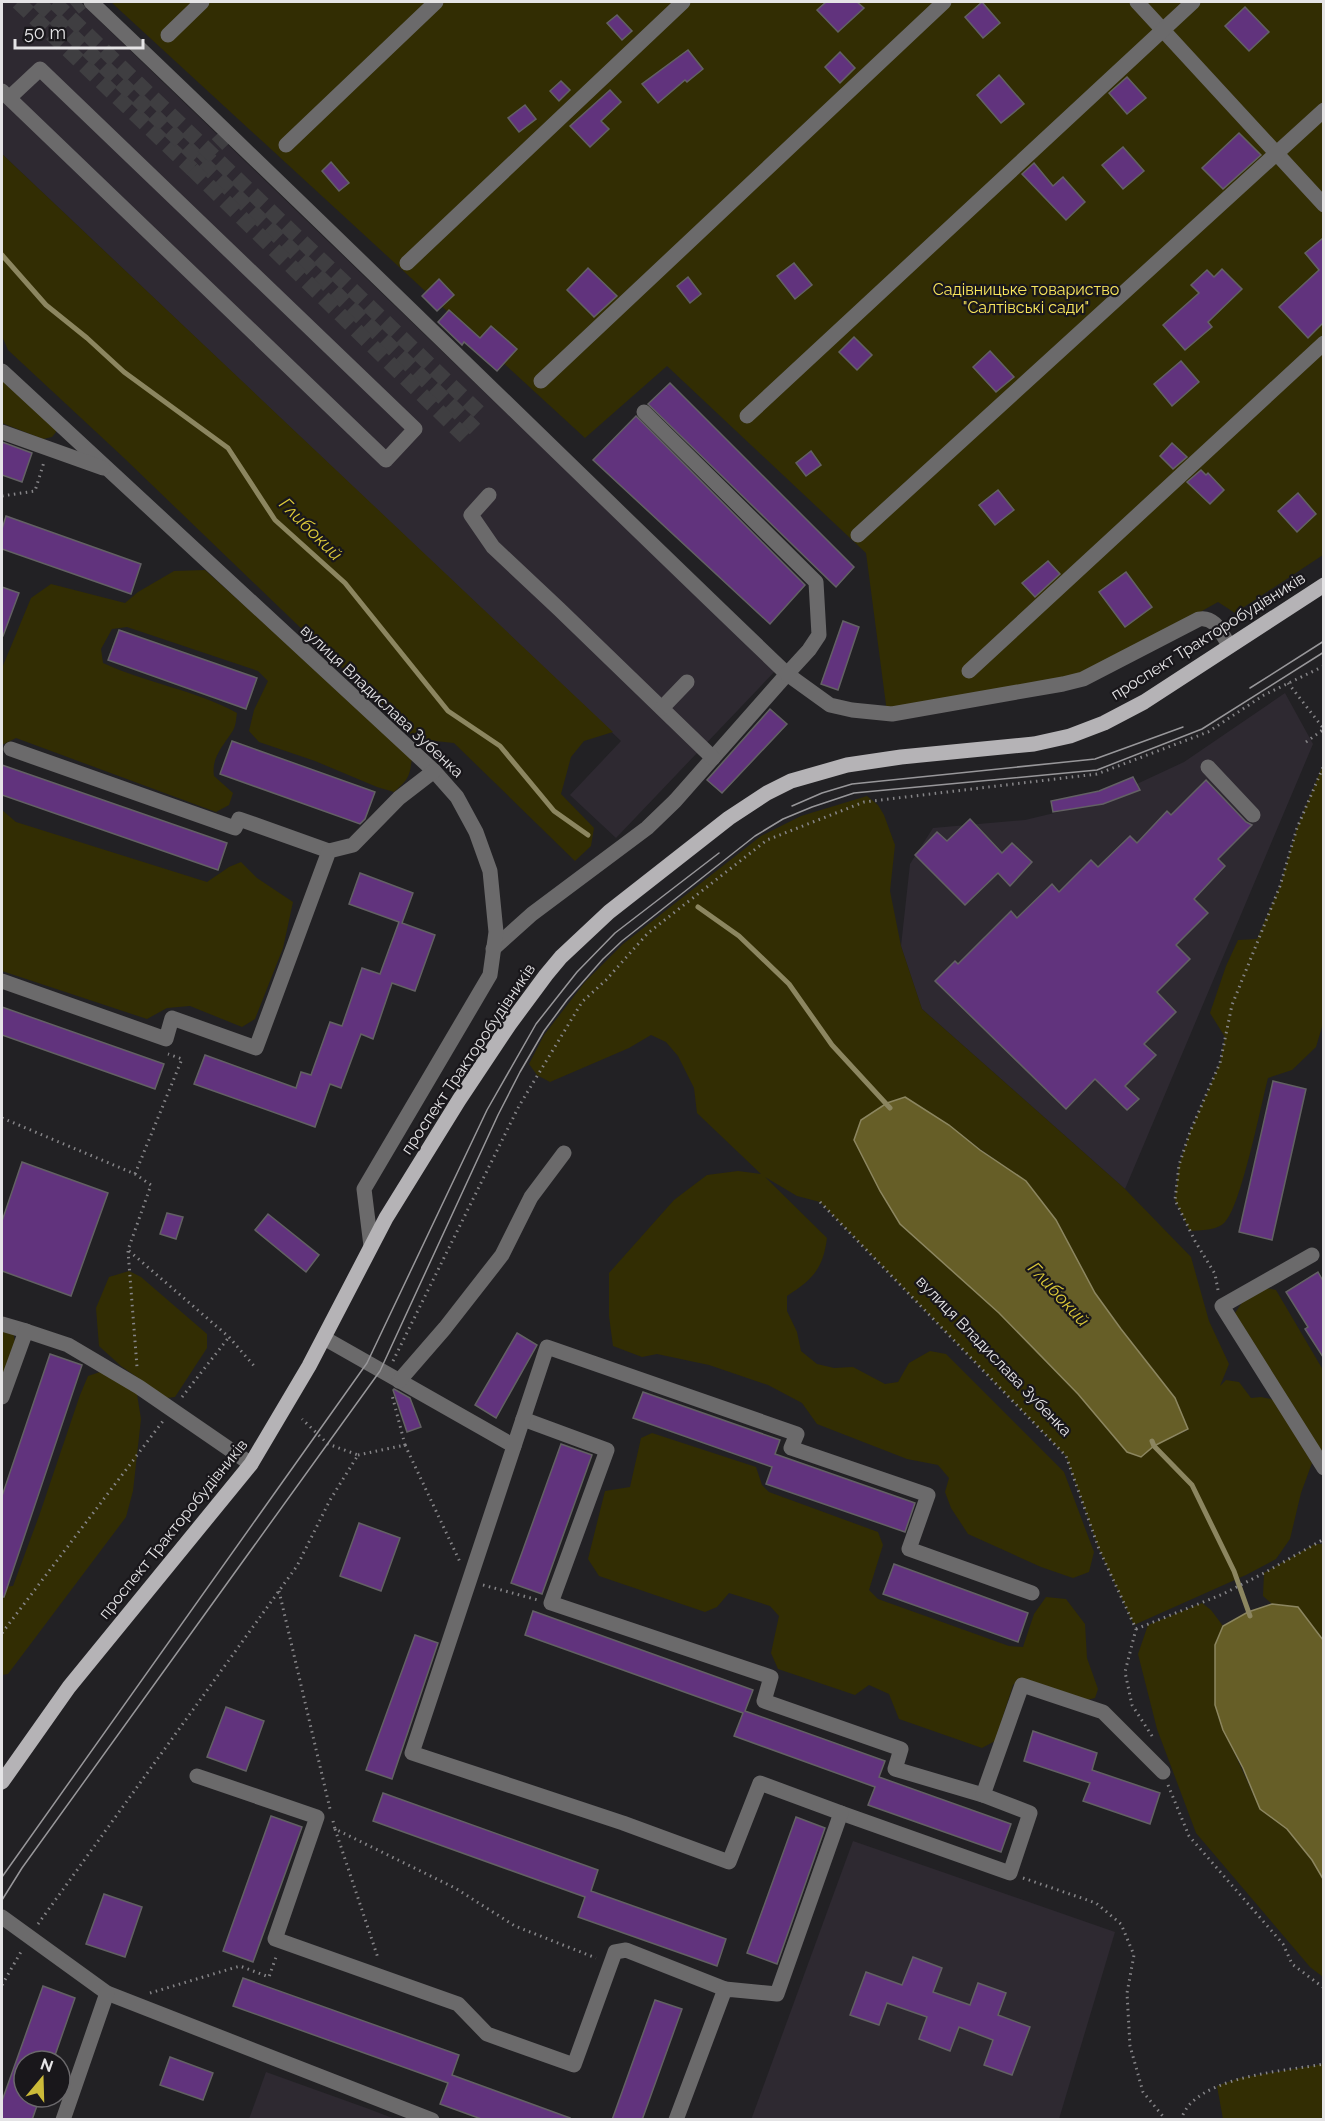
<svg xmlns="http://www.w3.org/2000/svg" width="1325" height="2121" viewBox="0 0 1325 2121" font-family="Raleway,sans-serif">
<style>
.built{fill:#2e2931}
.green{fill:#322d03;fill-rule:evenodd}
.water{fill:#665e27;stroke:#8c8660;stroke-width:1.5}
.lines{fill:none;stroke-linecap:round;stroke-linejoin:round}
.stream{stroke:#8c8660;stroke-width:5}
.building{fill:#61337d;stroke:#636164;stroke-width:1.5}
.minor-tunnel{stroke:#3f3e41;stroke-width:15;stroke-dasharray:15 8;stroke-linecap:butt}
.path{stroke:#868588;stroke-width:3;stroke-dasharray:1.5 4.5;stroke-linecap:butt}
.minor{stroke:#6b6a6b;stroke-width:15}
.major{stroke:#b5b3b6;stroke-width:15}
.tram{stroke:#98979a;stroke-width:1.5}
.labels{text-anchor:middle;dominant-baseline:central;stroke-width:4.5;stroke-linejoin:round;paint-order:stroke}
.park-label{font-size:16px;fill:#f9e65c;stroke:#19171b}
.street-label{font-size:16px;fill:#e5e4e6;stroke:#19171b}
.water-label{font-size:18px;font-style:italic;fill:#dcc938;stroke:#19171b}
</style>
<rect width="100%" height="100%" fill="#222124"/>
<g class="built">
<path d="M2 2H80L505 412 777 669 616 838 570 795 621 741 2 154Z"/>
<path d="M1285 693 1313 744 1125 1189 922 1009 901 946 910 864 933 828 1025 820 1096 803 1184 762Z"/>
<path d="M853 1841 1115 1932 1059 2119 751 2120Z"/>
<path d="M266 2072 369 2109 395 2119H249Z"/>
</g>
<g class="green">
<path d="M111 2H1323V555L1235 613 1218 602 1087 675 888 720 866 553 667 366 585 438Z"/>
<path d="M2 154 613 732 584 741 571 757 561 794 594 828 591 846 575 861 454 743 416 739 123 457 8 350 2 336Z"/>
<path d="M2 378 55 428 56 432 52 437 43 439 2 423Z"/>
<path d="M205 570 412 757C410 776 409 779 394 792L377 787 315 761 259 742 249 731 254 710 268 681 258 671 127 627 112 629 101 649 103 663C146 683 195 690 237 713 236 719 236 727 232 732 223 746 211 758 214 776L233 793 229 805 216 812 16 738 2 745V668L31 598 51 584 125 603 138 592 174 571Z"/>
<path d="M1323 765 1324 1020 1316 1047 1292 1070 1268 1078C1261 1105 1241 1206 1225 1222 1217 1231 1201 1230 1190 1231L1175 1200 1179 1165 1190 1132 1220 1063 1225 1037 1210 1013 1226 966 1238 940 1257 939 1280 886 1297 828Z"/>
<path d="M867 796 878 805 884 815 895 845 890 891 901 946 922 1009 1125 1189 1191 1257 1209 1321 1229 1364 1220 1386 1226 1380 1239 1382 1251 1398 1261 1397 1275 1400 1312 1463 1301 1493 1290 1539 1276 1559 1246 1575 1134 1625 1099 1549 1066 1456 820 1202 797 1196 765 1177 827 1238C823 1269 813 1279 787 1296V1311L797 1332 801 1351 817 1364 834 1368 853 1367 885 1384 898 1382 909 1363 930 1351 946 1354 1064 1472 1094 1552 1089 1572 1073 1578 1041 1567 968 1534 951 1508 945 1492 949 1478 938 1465 907 1459 817 1424 802 1403 768 1385 709 1365 657 1354 642 1357 613 1346 609 1316V1273L674 1200 707 1175 738 1171 761 1174 697 1113 694 1088 678 1056 666 1042 651 1035 629 1048 550 1082 537 1075 529 1064 544 1035 585 982 623 944 761 836 801 816ZM887 1103 949 1125 980 1149 1026 1181 1056 1220 1095 1293 1185 1420 1188 1430 1154 1446 1141 1457 1127 1452 1078 1394 999 1313 900 1224 880 1191 854 1140 861 1120Z"/>
<path d="M2 810 16 822 207 882 229 867 241 862 257 878 293 902 283 948 255 1019 242 1027 190 1006 167 1008 147 1019 2 971Z"/>
<path d="M129 1271 141 1277 207 1334V1348L175 1397 167 1398 121 1366 99 1346 96 1308 109 1277Z"/>
<path d="M1266 1288 1276 1290 1323 1370V1454L1233 1316 1245 1298Z"/>
<path d="M2 1329 13 1332 15 1342 2 1380Z"/>
<path d="M100 1372 137 1394 141 1419 133 1491 126 1517 8 1674 2 1675V1587L13 1586 39 1516 80 1395 88 1376Z"/>
<path d="M652 1433 756 1467 762 1485 769 1492 878 1532 883 1545 869 1590 878 1599 1009 1646 1023 1647 1034 1614 1046 1597 1066 1599 1085 1624 1087 1658 1098 1689 1095 1698 1087 1700 1019 1679 1013 1685 995 1741 982 1748 899 1719 889 1694 869 1685 855 1695 778 1669 771 1653 779 1616 770 1606 729 1593 717 1607 705 1612 599 1576 588 1559 605 1491 630 1487 641 1438Z"/>
<path d="M1315 1544H1323V1640L1298 1607 1272 1604 1263 1596 1264 1573Z"/>
<path d="M1202 1603 1211 1610 1223 1626 1215 1645 1222 1726 1260 1809 1287 1829 1312 1860 1323 1879V1977L1310 1967 1196 1833 1157 1729 1138 1654 1148 1625Z"/>
<path d="M1323 2064V2119H1223L1217 2086 1240 2078Z"/>
</g>
<g class="water">
<path d="M905 1097 949 1125 980 1150 1026 1181 1056 1220 1095 1293 1121 1329 1175 1398 1188 1429 1154 1446 1141 1457 1127 1452 1078 1394 999 1313 900 1224 880 1191 854 1140 861 1120 887 1103Z"/>
<path d="M1272 1604 1298 1607 1323 1640V1879L1312 1860 1287 1829 1260 1809 1243 1768 1223 1730 1215 1705V1645L1223 1626 1248 1612Z"/>
</g>
<g class="lines">
<g class="stream">
<path d="M2 255 46 305 87 338 124 372 228 448 275 520 345 583 448 711 500 746 554 811 588 835"/>
<path d="M698 907 739 936 789 984 832 1045 890 1108"/>
<path d="M1152 1441 1154 1446 1192 1485 1234 1571 1250 1616"/>
</g>
</g>
<g class="building">
<path d="M826 2H857L864 8 838 32 817 10Z"/>
<path d="M982 2 1000 23 983 38 965 17Z"/>
<path d="M1245 7 1269 32 1249 51 1225 26Z"/>
<path d="M617 15 632 31 622 40 607 23Z"/>
<path d="M688 50 703 69 687 82 685 80 658 103 642 84Z"/>
<path d="M840 52 855 68 840 83 825 67Z"/>
<path d="M999 75 1024 104 1001 123 977 95Z"/>
<path d="M1127 77 1146 98 1127 114 1109 93Z"/>
<path d="M561 81 570 90 559 101 550 91Z"/>
<path d="M610 90 621 102 601 121 609 129 590 147 570 126Z"/>
<path d="M525 105 536 119 519 132 508 118Z"/>
<path d="M1239 133 1261 155 1223 189 1202 168Z"/>
<path d="M1123 147 1144 171 1123 189 1102 165Z"/>
<path d="M331 162 349 183 339 191 322 171Z"/>
<path d="M1034 163 1053 186 1063 177 1085 202 1066 220 1022 174Z"/>
<path d="M1323 238V323L1308 338 1279 307 1319 270 1305 253Z"/>
<path d="M794 263 812 285 795 299 777 276Z"/>
<path d="M588 268 617 296 594 317 567 290Z"/>
<path d="M1222 269 1242 289 1208 322 1212 327 1185 350 1163 325 1199 293 1191 285 1207 270 1214 277Z"/>
<path d="M688 277 701 294 690 303 677 286Z"/>
<path d="M439 279 454 295 437 311 422 296Z"/>
<path d="M449 310 480 338 491 326 517 349 497 371 464 342 462 345 438 322Z"/>
<path d="M854 337 872 355 857 370 839 352Z"/>
<path d="M990 351 1014 377 996 392 973 367Z"/>
<path d="M1181 361 1199 382 1172 406 1154 384Z"/>
<path d="M670 383 854 567 836 587 648 404Z"/>
<path d="M636 416 805 585 770 624 593 460Z"/>
<path d="M2 442 32 453 22 482 2 475Z"/>
<path d="M1172 443 1187 457 1173 469 1160 456Z"/>
<path d="M811 451 821 465 806 476 796 463Z"/>
<path d="M1201 470 1206 475 1208 473 1224 490 1210 504 1187 482Z"/>
<path d="M998 490 1014 510 995 525 979 505Z"/>
<path d="M1298 493 1316 514 1297 532 1278 511Z"/>
<path d="M6 516 141 564 131 594 2 549V529Z"/>
<path d="M1048 561 1060 574 1035 597 1022 583Z"/>
<path d="M1126 572 1152 607 1125 627 1099 592Z"/>
<path d="M2 587 19 593 3 636H2Z"/>
<path d="M843 621 859 627 838 690 821 684Z"/>
<path d="M119 630 257 678 246 709 108 660Z"/>
<path d="M770 709 787 724 722 793 707 780Z"/>
<path d="M232 741 375 792 365 819 360 824 220 774Z"/>
<path d="M2 765 227 843 218 870 2 795Z"/>
<path d="M1133 777 1140 790 1103 804 1053 812 1051 801 1099 791Z"/>
<path d="M1206 780 1246 822 1252 825 1218 859 1225 866 1194 899 1208 913 1176 945 1190 959 1157 992 1176 1012 1144 1044 1156 1055 1125 1086 1139 1099 1127 1110 1095 1079 1066 1109 935 981 955 961 958 964 1011 911 1017 918 1052 884 1059 892 1091 860 1098 867 1130 836 1137 843 1167 811 1171 815Z"/>
<path d="M970 819 1002 853 1012 843 1032 862 1010 886 998 873 965 905 915 855 937 832 947 841Z"/>
<path d="M360 873 413 893 402 923 435 935 415 991 392 983 373 1039 361 1034 341 1088 330 1084 315 1127 194 1084 205 1055 296 1088 301 1072 311 1075 330 1022 342 1026 362 968 380 974 399 922 349 904Z"/>
<path d="M2 1007 164 1064 155 1089 2 1035Z"/>
<path d="M1273 1081 1306 1089 1272 1240 1239 1232Z"/>
<path d="M22 1162 108 1193 71 1296 2 1271V1221Z"/>
<path d="M167 1213 183 1217 176 1239 160 1234Z"/>
<path d="M268 1214 319 1255 306 1272 255 1230Z"/>
<path d="M1318 1272 1323 1281V1357L1305 1329 1308 1327 1286 1292Z"/>
<path d="M517 1333 537 1345 496 1418 475 1405Z"/>
<path d="M50 1354 82 1365 4 1597H2V1496Z"/>
<path d="M394 1389 410 1398 421 1427 407 1432 393 1390Z"/>
<path d="M643 1392 780 1440 775 1454 915 1503 905 1532 766 1484 772 1467 633 1418Z"/>
<path d="M561 1444 592 1455 542 1594 511 1583Z"/>
<path d="M359 1523 400 1538 381 1591 340 1576Z"/>
<path d="M894 1564 1028 1613 1018 1642 883 1594Z"/>
<path d="M533 1611 753 1690 745 1711 885 1761 879 1777 1011 1824 1001 1852 868 1805 875 1787 734 1736 743 1713 525 1635Z"/>
<path d="M415 1635 438 1643 392 1779 366 1770Z"/>
<path d="M226 1707 264 1721 246 1771 207 1757Z"/>
<path d="M1033 1731 1097 1753 1092 1770 1160 1793 1150 1824 1083 1801 1090 1783 1024 1761Z"/>
<path d="M383 1793 598 1870 591 1891 726 1939 717 1966 578 1917 585 1897 373 1821Z"/>
<path d="M271 1816 302 1827 253 1962 223 1951Z"/>
<path d="M796 1817 825 1828 777 1964 747 1953Z"/>
<path d="M104 1894 142 1907 125 1957 86 1944Z"/>
<path d="M913 1957 942 1968 933 1992 970 2005 978 1983 1006 1993 998 2015 1030 2027 1012 2075 984 2065 993 2040 959 2027 950 2051 919 2039 927 2017 887 2003 879 2025 850 2015 866 1972 902 1985Z"/>
<path d="M243 1978 459 2055 452 2075 570 2118 569 2120H484L440 2104 448 2083 233 2006Z"/>
<path d="M43 1986 75 1998 53 2061H24V2097H40L32 2120H2V2101Z"/>
<path d="M655 2000 682 2009 642 2120H612Z"/>
<path d="M170 2057 213 2073 203 2100 160 2085Z"/>
</g>
<g class="lines">
<g class="minor-tunnel">
<path d="M18 2 192 169 229 133"/>
<path d="M38 2 475 429"/>
<path d="M54 2 484 417"/>
<path d="M74 8 81 2"/>
<path d="M192 169 465 437"/>
</g>
<g class="path">
<path d="M2 496 35 491 44 462"/>
<path d="M1288 683 1324 729"/>
<path d="M1306 742 1324 729"/>
<path d="M2 1118 135 1174 151 1185 128 1250 229 1337 255 1367"/>
<path d="M135 1174 182 1059 168 1054"/>
<path d="M820 1202 1066 1456 1099 1549 1136 1629 1125 1672 1132 1705 1154 1739"/>
<path d="M128 1251 137 1367"/>
<path d="M1218 1290 1215 1274 1195 1241 1175 1200 1179 1165 1190 1132 1220 1063 1232 1005 1280 886 1297 828 1324 765"/>
<path d="M393 1361 519 1106 582 1002 606 980 648 933 767 840 864 802 1097 774 1208 732 1264 695 1324 666"/>
<path d="M182 1397 229 1337"/>
<path d="M405 1445 460 1562"/>
<path d="M358 1455 405 1445 392 1395"/>
<path d="M483 1585 538 1600"/>
<path d="M279 1591 330 1809"/>
<path d="M1136 1629 1223 1594 1264 1573 1324 1539"/>
<path d="M2 1633 163 1421"/>
<path d="M1168 1785 1189 1836 1283 1944 1292 1964 1324 1988"/>
<path d="M333 1821 335 1829 455 1888 515 1926 596 1958"/>
<path d="M335 1829 378 1958"/>
<path d="M1023 1878 1096 1903 1121 1924 1134 1955 1127 1993 1130 2046 1143 2092 1166 2120"/>
<path d="M38 1924 297 1566 330 1500 358 1455 328 1444 302 1419"/>
<path d="M2 1985 22 1950"/>
<path d="M150 1993 240 1966 269 1977 276 1957"/>
<path d="M1180 2120C1183 2115 1186 2108 1190 2104 1218 2075 1285 2071 1324 2064"/>
</g>
<g class="minor">
<path d="M91 2C325 224 554 451 787 674L675 801 647 828 532 914 493 949"/>
<path d="M1137 2 1324 205"/>
<path d="M168 35 202 2"/>
<path d="M2 91 9 98 386 460 415 429 40 69 9 98"/>
<path d="M286 145 436 2"/>
<path d="M407 263 683 2"/>
<path d="M2 371 434 771 457 797 476 832 490 871 496 932 490 975 364 1189 371 1246"/>
<path d="M541 381 944 2"/>
<path d="M644 412 816 582 819 635 809 650 787 674 830 705 852 710 892 714 1063 684 1083 679 1199 619C1215 616 1221 633 1229 645"/>
<path d="M747 416 1193 2"/>
<path d="M2 432 103 468"/>
<path d="M489 495 471 515 493 547 559 609 713 758"/>
<path d="M858 535 1324 110"/>
<path d="M969 671 1324 343"/>
<path d="M662 708 687 682"/>
<path d="M11 749 235 828 239 819 329 851"/>
<path d="M1208 767 1253 815"/>
<path d="M2 981 166 1039 172 1018 256 1048 329 851 353 845 399 798 434 771"/>
<path d="M1312 1255 1222 1306 1324 1468"/>
<path d="M2 1324 26 1331"/>
<path d="M324 1338 514 1446"/>
<path d="M399 1381 445 1328 502 1255 531 1197 564 1153"/>
<path d="M2 1397 26 1331 68 1345 139 1387 251 1464"/>
<path d="M523 1419 607 1450 551 1603 771 1677 764 1701 901 1749 895 1769 983 1795"/>
<path d="M197 1776 317 1817 275 1939 458 2004 487 2034 574 2065 615 1952 626 1950 725 1989"/>
<path d="M841 1813 1010 1873 1030 1813 983 1795 1022 1685 1103 1712 1163 1772"/>
<path d="M2 1917 107 1993 432 2120"/>
<path d="M63 2120 107 1993"/>
<path d="M676 2120 725 1989 777 1994 841 1813 760 1783 729 1862 623 1823 412 1753 547 1347 797 1434 791 1448 928 1495 909 1549 1032 1593"/>
</g>
<path class="major" d="M2 1782 69 1687 251 1464 309 1366 386 1218 459 1100 509 1025 546 975 561 957 609 912 729 818 767 793 791 781 847 765 901 757 1034 744 1070 736 1104 723 1144 702 1324 585"/>
<g class="tram">
<path d="M1250 688 1324 641"/>
<path d="M792 806 822 793 852 784 1095 759 1183 727"/>
<path d="M2 1877 367 1363 487 1110 536 1024 577 972 615 933 719 853"/>
<path d="M2 1900 22 1868 380 1371 498 1115 520 1072 544 1031 567 1000 603 959 622 941 755 836 783 819 812 807 854 793 1097 770 1202 729 1324 652"/>
</g>
</g>
<g class="labels">
<g class="park-label">
<text x="1026" y="289">Садівницьке товариство<tspan x="1026" dy="18">"Салтівські сади"</tspan></text>
</g>
<g class="street-label">
<text transform="translate(1208 636) rotate(-32)">проспект Тракторобудівників</text>
<text transform="translate(382 701) rotate(43)">вулиця Владислава Зубенка</text>
<text transform="translate(468 1059) rotate(-56)">проспект Тракторобудівників</text>
<text transform="translate(994 1356) rotate(46)">вулиця Владислава Зубенка</text>
<text transform="translate(173 1529) rotate(-51)">проспект Тракторобудівників</text>
</g>
<g class="water-label">
<text transform="translate(311 529) rotate(45)">Глибокий</text>
<text transform="translate(1059 1294) rotate(47)">Глибокий</text>
</g>
</g>
<rect width="1325" height="2121" fill="none" stroke="#e5e4e6" stroke-width="6"/>
<g transform="translate(42 2079) rotate(19)"><circle r="28" fill="#19171b" stroke="#6b696c" stroke-width="1.5"/>
<path d="M0-4.5L10 22L0 15L-10 22Z" fill="#cbba39"/>
<text y="-9" font-size="16" font-weight="bold" text-anchor="middle" fill="#e5e4e6">N</text>
</g>
<path d="M15 39v9h128v-9" fill="none" stroke="#e5e4e6" stroke-width="3"/>
<text x="24" y="39" font-size="18" fill="#e5e4e6" stroke="#19171b" stroke-width="4.5" paint-order="stroke">50 m</text>
</svg>
